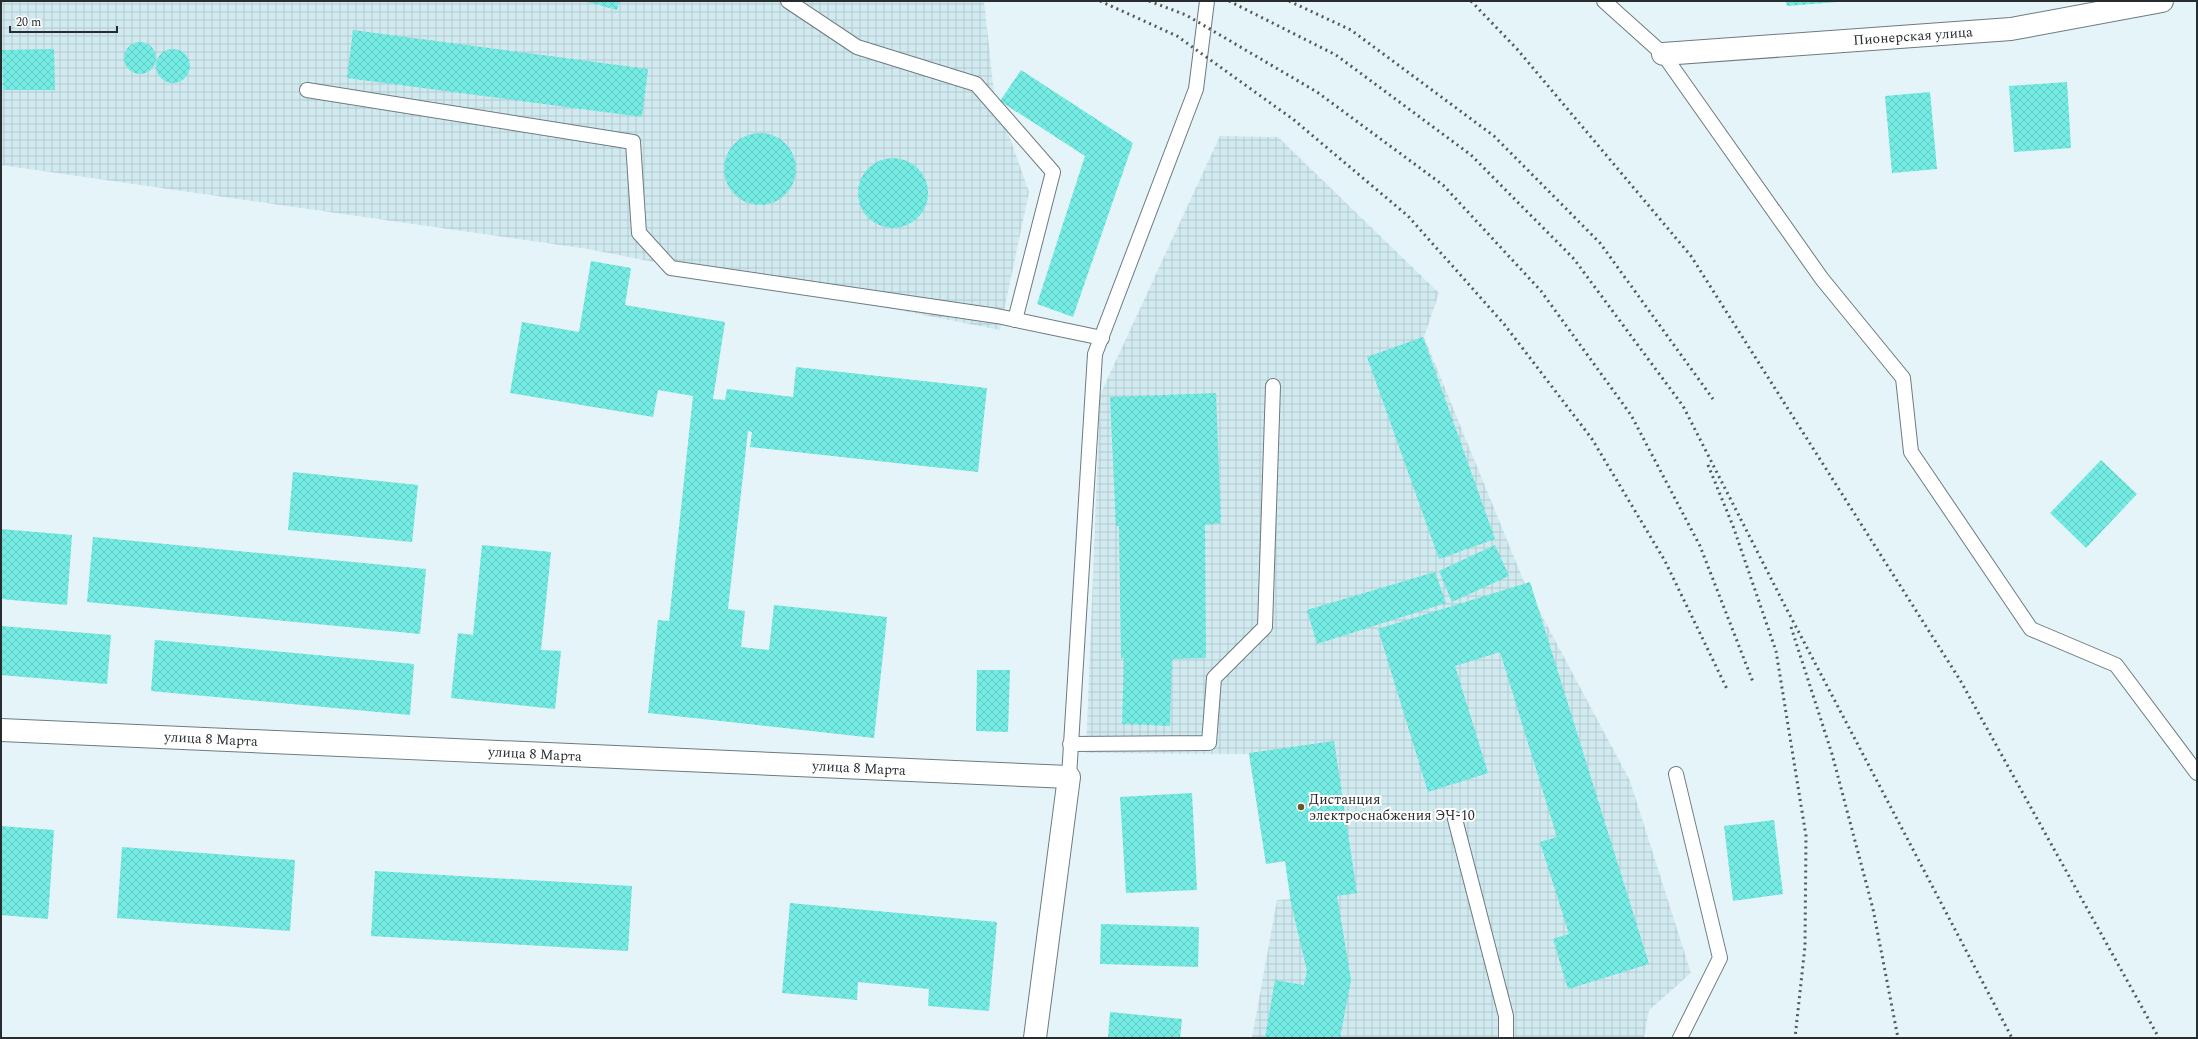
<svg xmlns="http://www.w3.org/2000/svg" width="2198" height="1039" viewBox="0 0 2198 1039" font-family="Spectral,serif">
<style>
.industrial{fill:url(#industrial-grid)}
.building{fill:url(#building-cross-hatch)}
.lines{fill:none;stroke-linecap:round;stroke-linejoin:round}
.lane-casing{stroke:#6d7b7f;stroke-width:16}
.street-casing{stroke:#6d7b7f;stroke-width:24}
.lane{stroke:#fff;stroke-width:14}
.street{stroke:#fff;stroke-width:22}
.rail{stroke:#51595c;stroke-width:3;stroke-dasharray:2 4;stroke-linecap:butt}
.poi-dot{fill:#6d5626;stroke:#fefefe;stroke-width:1.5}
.labels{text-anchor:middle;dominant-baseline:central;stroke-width:4;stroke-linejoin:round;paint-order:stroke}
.street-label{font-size:14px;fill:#272d2f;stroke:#fefefe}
.poi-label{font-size:14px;fill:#272d2f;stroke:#fefefe;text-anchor:start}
</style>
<defs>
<pattern id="industrial-grid" width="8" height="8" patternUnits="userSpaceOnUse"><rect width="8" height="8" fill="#d1eaf0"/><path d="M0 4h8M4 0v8" fill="none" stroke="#b3c9ce"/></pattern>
<pattern id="building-cross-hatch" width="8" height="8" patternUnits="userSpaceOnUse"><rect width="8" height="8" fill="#74ebe3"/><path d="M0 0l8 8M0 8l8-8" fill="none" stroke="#64cac3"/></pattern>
</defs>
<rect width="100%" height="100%" fill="#e5f4f8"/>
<g class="industrial">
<path d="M1 1H984L994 93 1029 192 1000 330 588 249 1 165Z"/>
<path d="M1220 136 1278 137 1439 293 1424 337 1525 584 1630 781 1691 973 1649 1010 1644 1038H1252L1277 900 1291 899 1285 861 1266 864 1249 754 1086 753 1100 395Z"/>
</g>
<g class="building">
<path d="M584 1H619L617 10Z"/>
<path d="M1786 1H1838V2L1787 6Z"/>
<path d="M353 30 648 69 642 117 347 78Z"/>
<circle cx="140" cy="58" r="16"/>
<path d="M54 49 55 90H3L2 50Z"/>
<circle cx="173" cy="66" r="17"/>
<path d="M1021 70 1133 143 1073 317 1037 304 1085 156 1000 101Z"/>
<path d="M2067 82 2071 148 2014 152 2009 86Z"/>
<path d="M1930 92 1937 169 1892 173 1885 96Z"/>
<circle cx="760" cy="169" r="36"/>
<circle cx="893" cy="193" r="35"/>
<path d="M591 261 631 268 625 305 725 322 713 399 725 400 727 389 793 397 796 367 987 388 978 472 750 447 752 432 748 431 728 609 745 611 741 647 769 650 774 605 887 617 874 738 648 713 658 620 669 621 693 396 658 390 653 417 510 393 522 322 579 332Z"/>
<path d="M1423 337 1495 539 1439 559 1367 357Z"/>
<path d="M1216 393 1221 523 1205 525 1206 658 1172 659 1170 726 1122 724 1124 657 1121 659 1119 526H1116L1110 397Z"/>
<path d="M2101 460 2137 494 2086 548 2050 513Z"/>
<path d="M293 472 418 485 412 542 288 530Z"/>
<path d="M1 529 72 535 67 605 1 599Z"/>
<path d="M93 537 426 569 420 634 87 602Z"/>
<path d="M482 545 551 552 541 650 561 651 555 709 451 698 458 633 473 635Z"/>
<path d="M1495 545 1509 576 1452 602 1439 571Z"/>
<path d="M1435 572 1446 603 1317 644 1307 610Z"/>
<path d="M1530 582 1649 964 1568 989 1553 939 1569 934 1540 842 1557 837 1500 652 1455 666 1488 773 1428 792 1378 629Z"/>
<path d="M1 626 111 635 107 684 1 675Z"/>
<path d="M155 640 414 664 410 715 151 691Z"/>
<path d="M977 670H1010L1008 732 976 731Z"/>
<path d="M1334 741 1357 893 1337 896 1351 980 1340 1038H1265L1275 980 1304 985 1307 971 1291 903 1285 861 1266 864 1249 753Z"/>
<path d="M1192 793 1197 890 1126 893 1120 797Z"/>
<path d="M1774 820 1783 894 1733 901 1724 826Z"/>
<path d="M1 826 54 830 48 919 1 915Z"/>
<path d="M122 847 295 860 290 931 117 918Z"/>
<path d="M375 871 632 886 628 951 371 936Z"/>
<path d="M790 903 997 922 989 1011 928 1006 929 989 858 982 857 1000 782 993Z"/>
<path d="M1101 924 1199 927 1198 967 1100 964Z"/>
<path d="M1110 1012 1182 1019 1180 1038H1108Z"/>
</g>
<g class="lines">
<g class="lane-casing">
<g id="lane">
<path d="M788 1 857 47 976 84 1053 172 1015 320"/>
<path d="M1604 1 1663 54 1822 279 1903 378 1911 452 2031 629 2116 665 2197 773"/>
<path d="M307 90 633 142 639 233 671 268 997 316 1102 338"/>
<path d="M1070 744 1209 743 1214 678 1265 627 1273 386"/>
<path d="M1676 774 1720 958 1680 1038"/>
<path d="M1069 777 1095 354 1196 89 1207 1"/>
<path d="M1455 819 1506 1016V1038"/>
</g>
</g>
<g class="street-casing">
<g id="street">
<path d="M1663 54 2011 29 2162 1"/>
<path d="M1 730 1069 777 1035 1038"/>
</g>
</g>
<use href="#lane" class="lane"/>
<use href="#street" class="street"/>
<g class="rail">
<path d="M1100 1 1177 36 1294 120 1408 216 1504 324 1592 439 1665 561 1727 689"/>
<path d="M1149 1 1186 15 1317 92 1443 185 1541 291 1631 415 1700 546 1753 682"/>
<path d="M1229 1 1336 55 1471 155 1574 259 1683 406 1784 604 2012 1038"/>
<path d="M1289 1 1351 30 1494 136 1600 243 1713 399"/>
<path d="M1471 1 1517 49 1691 256 1960 680 2159 1038"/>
<path d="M1708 465 1733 526 1776 651 1806 836 1805 946 1795 1038"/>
<path d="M1791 627 1832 754 1873 909 1898 1038"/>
</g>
</g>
<circle class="poi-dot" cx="1301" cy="807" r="4"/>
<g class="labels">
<g class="street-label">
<text transform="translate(1913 36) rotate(-4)">Пионерская улица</text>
<text transform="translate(211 739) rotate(3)">улица 8 Марта</text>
<text transform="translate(535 754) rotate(3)">улица 8 Марта</text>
<text transform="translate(859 768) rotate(3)">улица 8 Марта</text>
</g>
<g class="poi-label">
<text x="1309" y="799">Дистанция<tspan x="1309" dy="16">электроснабжения ЭЧ-10</tspan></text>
</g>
</g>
<rect width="2198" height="1039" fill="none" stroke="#272d2f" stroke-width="4"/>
<path d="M10 26v6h107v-6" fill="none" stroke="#272d2f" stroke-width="2"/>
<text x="16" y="26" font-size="12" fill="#272d2f" stroke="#fefefe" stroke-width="3" paint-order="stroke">20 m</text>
</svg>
